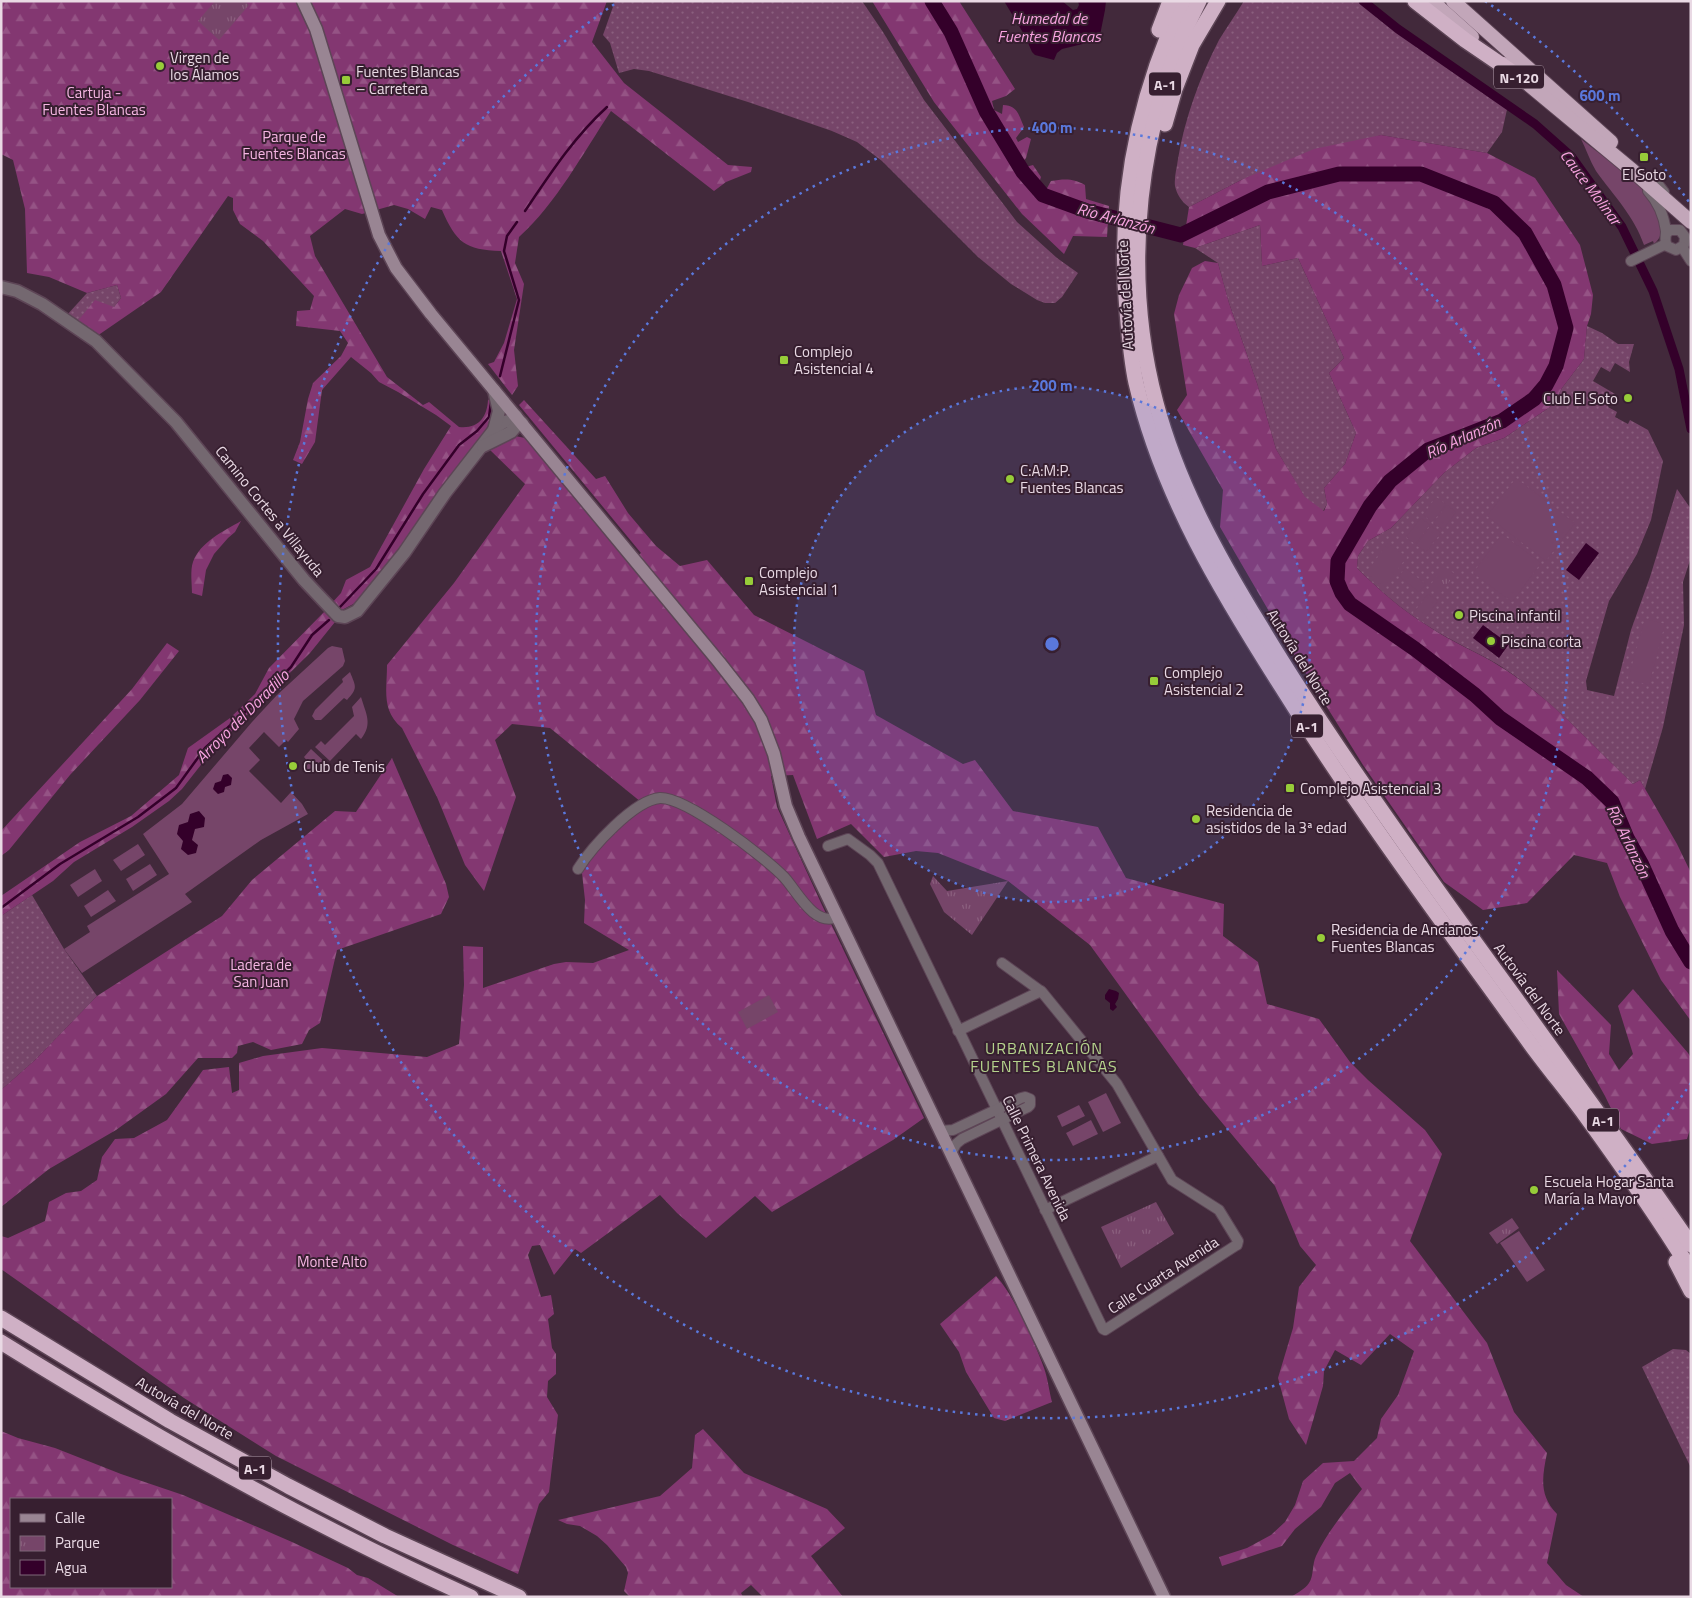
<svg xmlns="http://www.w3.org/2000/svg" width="1692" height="1598" viewBox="0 0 1692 1598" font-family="'Titillium Web',sans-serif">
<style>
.grass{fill:url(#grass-dots)}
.forest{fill:url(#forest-firs);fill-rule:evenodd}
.park{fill:url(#park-tufts)}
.garden{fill:#764569}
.water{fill:#34002a}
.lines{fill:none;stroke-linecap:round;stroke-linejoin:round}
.stream{stroke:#34002a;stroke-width:2.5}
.canal{stroke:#34002a;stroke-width:9}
.river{stroke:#34002a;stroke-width:15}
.minor-casing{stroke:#5d4556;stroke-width:12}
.tertiary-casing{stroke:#5d4556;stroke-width:15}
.secondary-casing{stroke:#5d4556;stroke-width:15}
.trunk-casing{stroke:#5d4556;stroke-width:16}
.motorway-casing{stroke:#5d4556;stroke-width:18}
.minor{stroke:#746870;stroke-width:10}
.tertiary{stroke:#746870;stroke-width:12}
.secondary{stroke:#998593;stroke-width:12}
.trunk{stroke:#c2a6b9;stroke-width:14}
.motorway{stroke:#cfb0c5;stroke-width:15}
.ring{fill:none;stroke:#5a78dc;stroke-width:2.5;stroke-dasharray:2.5 5}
.poi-dot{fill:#97cc39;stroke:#371f30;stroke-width:2}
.labels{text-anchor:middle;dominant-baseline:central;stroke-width:4;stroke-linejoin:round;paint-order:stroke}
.shield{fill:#371f30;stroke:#b4a1ae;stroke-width:1}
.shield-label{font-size:14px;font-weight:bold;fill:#e9d9e4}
.poi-label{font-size:15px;fill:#e9d9e4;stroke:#371f30;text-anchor:start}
.park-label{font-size:15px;fill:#f6b6e3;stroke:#371f30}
.street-label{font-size:15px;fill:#e9d9e4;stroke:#371f30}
.water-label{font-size:16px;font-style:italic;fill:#f9a4e1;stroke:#371f30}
.neighbourhood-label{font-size:16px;letter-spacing:1px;fill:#b5d38c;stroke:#371f30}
.centre{fill:#5a78dc;stroke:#371f30;stroke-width:2.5}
.ring-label{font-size:15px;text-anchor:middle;font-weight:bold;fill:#5a78dc;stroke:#371f30;stroke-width:4;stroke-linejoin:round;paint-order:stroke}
</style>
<defs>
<pattern id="grass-dots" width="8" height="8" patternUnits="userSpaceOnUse" patternTransform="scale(1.25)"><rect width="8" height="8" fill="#764569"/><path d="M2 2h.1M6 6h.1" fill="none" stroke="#8a5f7e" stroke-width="1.8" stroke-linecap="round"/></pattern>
<pattern id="forest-firs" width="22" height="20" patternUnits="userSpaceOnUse" patternTransform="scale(1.25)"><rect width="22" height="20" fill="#833771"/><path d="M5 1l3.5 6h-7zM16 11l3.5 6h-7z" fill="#955385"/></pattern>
<pattern id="park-tufts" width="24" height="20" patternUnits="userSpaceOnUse" patternTransform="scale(1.25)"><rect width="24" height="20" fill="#764569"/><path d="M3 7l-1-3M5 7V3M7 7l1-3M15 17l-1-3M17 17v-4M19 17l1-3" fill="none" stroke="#8a5f7e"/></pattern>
</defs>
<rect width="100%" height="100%" fill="#42293b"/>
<g class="grass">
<path d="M615 1H862L883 32 924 100 1017 222 1057 258 1078 273 1062 297 1055 303H1045L1037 300 1011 284 978 257 882 161 857 142 832 131 748 102 649 71 634 69 619 73 610 43 603 35Z"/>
<path d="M1244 1H1363L1398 29 1508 105 1502 132 1487 153 1381 135 1243 179 1189 207C1182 202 1177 195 1175 186 1174 177 1177 167 1178 159 1185 117 1200 77 1219 40 1227 27 1236 14 1244 1Z"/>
<path d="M1260 225 1262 266 1298 258 1344 358 1329 373 1356 433 1345 464 1324 488 1327 504 1323 511 1305 498 1276 449 1258 386 1229 303 1218 263 1195 248Z"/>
<path d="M117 285 121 298 114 307 77 322 67 315 87 293Z"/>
<path d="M1587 326 1602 333 1618 344H1634L1629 362 1630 372 1615 363 1610 372 1601 367 1593 381 1615 394 1608 407 1617 412 1615 417 1628 424 1630 420 1648 430 1663 461 1651 520 1637 554 1609 601 1586 681 1587 690 1614 696 1631 630 1650 577 1677 489 1691 509V557L1683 582 1684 625 1663 727 1645 789 1640 780 1633 784C1592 745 1550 698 1502 667 1478 652 1452 642 1428 626 1402 610 1379 590 1357 568L1358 556 1368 541 1391 528 1444 473 1476 448 1504 438 1553 405 1562 388 1584 359Z"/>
<path d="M32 895 64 949 97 996 35 1060 1 1090V916Z"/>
<path d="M1673 1349 1686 1350 1691 1354V1468L1642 1367Z"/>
</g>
<g class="forest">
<path d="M1 1H607L592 42 624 83 728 165 752 167 751 172 726 182 714 191 611 111C583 153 556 204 519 237L515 263 524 284 514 350 518 386 512 395 488 364 494 362 504 343 517 299 501 251C465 250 456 242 442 210L431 207 425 219 408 209 394 205 362 214 345 209 310 236 315 256 387 377 423 405 429 402 459 427C479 429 487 417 488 400L490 399C492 410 492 416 489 426L439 493 405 544 357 602 340 611 331 604 341 593 346 580 370 567 424 469 451 426 436 415 398 392 379 382 371 373 351 357 322 390 315 442 302 464 293 460 300 442 308 399 313 383 341 356 348 343 340 331 296 326 297 311 310 310 314 296 263 241 240 224 233 210V198L228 196 161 292 97 336 77 322 95 300 114 307 121 298 117 285 87 293 49 277 27 273 25 209 13 160 1 154Z"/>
<path d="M872 1H959L1015 89 1006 96 992 101 994 110 1002 114 1003 105C1018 106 1018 114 1024 127L1016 138 1018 142 1027 137 1031 139 1026 158 1023 162 1026 167 1033 165 1041 177 1038 186 1046 190 1051 181C1064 179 1073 178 1085 185L1086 199 1109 206 1107 237 1073 236 1064 254 1022 214 934 102Z"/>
<path d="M1381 135 1487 153 1535 178 1580 245 1593 295 1591 314 1587 326 1584 359 1562 388 1553 405 1504 438 1476 448 1444 473 1391 528 1368 541 1358 556 1357 568C1379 590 1402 610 1428 626 1451 642 1478 652 1501 667 1551 698 1591 744 1633 784L1640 780 1677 844 1691 873V1021L1661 980 1620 897 1607 863 1574 855 1527 903 1483 910 1444 882 1363 765 1292 651 1220 527 1223 490 1177 410 1187 395 1174 314 1179 295 1192 268 1205 261 1218 263 1229 303 1258 386 1276 449 1305 497 1324 511 1327 504 1324 488 1345 464 1356 433 1329 373 1344 358 1298 258 1262 266 1260 225 1195 248 1183 245 1189 207 1243 179 1314 149Z"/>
<path d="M524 400 596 479 605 476 628 513 656 546 680 566 707 560 754 615 864 671 876 715 963 764 975 760 1013 811 1098 827 1126 878 1224 904 1223 936 1258 962 1267 1004 1319 1019 1350 1062 1368 1080 1425 1130 1442 1154 1410 1241 1487 1343 1514 1412 1547 1453C1542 1478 1539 1495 1557 1514L1547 1563 1566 1585 1584 1597H1291C1297 1593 1305 1589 1309 1583 1314 1576 1312 1564 1316 1556 1327 1532 1346 1510 1362 1489L1350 1473 1335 1483 1321 1507 1295 1529 1282 1546 1222 1566 1219 1557 1247 1548 1271 1535 1285 1522 1295 1505 1303 1481 1323 1463 1354 1461 1377 1438 1381 1419 1398 1395 1414 1351 1390 1334 1361 1365 1335 1350 1324 1371 1323 1386 1306 1445 1289 1419 1278 1378 1293 1328 1299 1287 1316 1265 1300 1246 1275 1186 1198 1094 1090 945 1008 881 938 853 916 851 884 857 851 824 817 839 793 775 771 776 777 807 821 903 924 1118 893 1140 772 1212 755 1196 706 1238 677 1213 660 1195 581 1253 575 1249 554 1275 540 1245 532 1246 528 1255 541 1297 551 1295 554 1314 548 1319 552 1348 556 1354V1374L548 1381 547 1397 558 1415 549 1492 539 1504 518 1574 453 1545 276 1456 184 1398 1 1269V1236L8 1238 45 1221 49 1202 66 1193 81 1191 97 1180 102 1157 115 1139 134 1138 167 1120 203 1070 229 1067 232 1093 239 1090V1063L263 1056 322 1048 427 1057 459 1044 464 985 463 946 483 947V988L554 964 566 962 593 963 629 950 584 923 585 900 581 864 641 802 550 728 512 724 495 740 516 797 484 891 465 865 437 797 402 728C381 710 387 690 387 665L454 583 525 484 489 449 515 436 525 438 630 562 641 553 519 405Z"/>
<path d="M241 521 235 532 228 538 214 554 206 570 202 596 192 593C192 584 190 570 193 562 200 542 224 531 241 521Z"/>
<path d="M325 611 335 622 310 653 245 717 204 761 182 789 169 801 132 827 74 862 53 881 1 916V896L80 842 131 816 179 775 188 748 230 718 255 694 269 668Z"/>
<path d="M167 643 179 651 140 700 70 775 9 850 1 856V831L132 689Z"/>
<path d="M392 758 446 884 449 897 441 914 337 950 320 1023 309 1030 302 1044 271 1050 253 1042 238 1046 237 1053 232 1058H198L166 1094 116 1130 49 1169 1 1207V1090L35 1060 97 996 222 916 252 880 335 811 356 812Z"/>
<path d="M1557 970 1611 1025 1609 1054 1619 1070 1633 1054 1618 1006 1633 989 1688 1053 1691 1058V1126L1687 1139 1652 1144 1621 1129 1605 1096 1559 1014Z"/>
<path d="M996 1276C1015 1297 1034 1341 1044 1368 1048 1379 1049 1391 1052 1402L1005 1421 994 1418 966 1372 959 1352 940 1324Z"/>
<path d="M703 1429 744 1473 827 1509 845 1528 811 1556 843 1597H763L751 1585 741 1593 743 1597H630L624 1591 628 1573 626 1567 607 1545 597 1536 580 1526 567 1524 558 1520 660 1496 692 1468 695 1435Z"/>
<path d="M1 1431 18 1438 55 1448 121 1474 183 1495 292 1542 348 1568 357 1575 368 1578 399 1597H1ZM11 1499H171V1587H11Z"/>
</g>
<g class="park">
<path d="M215 1H245L249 5 219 40 198 21Z"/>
<path d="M1444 566 1455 574 1440 594 1429 587Z"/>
<path d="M933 876 947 891 1008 881 972 935 944 912 930 884Z"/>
<path d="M1156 1202 1174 1234 1121 1268 1101 1227Z"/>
<path d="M1512 1218 1519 1228 1497 1244 1489 1233Z"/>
</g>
<g class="garden">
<path d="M1581 139C1602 156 1634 177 1650 198 1656 205 1658 214 1660 223 1662 233 1661 238 1654 244L1653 241 1644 245C1634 216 1614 196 1596 171 1590 161 1586 149 1581 139Z"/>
<path d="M1516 478 1575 523 1546 561 1487 516Z"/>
<path d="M1436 497 1446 504 1432 522 1423 515Z"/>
<path d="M1447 505 1456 512 1443 530 1433 523Z"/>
<path d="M1421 518 1430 525 1415 544 1406 537Z"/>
<path d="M1431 526 1441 533 1426 552 1416 545Z"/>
<path d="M1502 534 1541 563 1512 602 1473 573Z"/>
<path d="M1388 543 1407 557 1384 587 1366 573Z"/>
<path d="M1405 568 1426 584 1419 592 1399 576Z"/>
<path d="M1428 594 1438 601 1423 621 1413 613Z"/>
<path d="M1645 619 1665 624 1649 685 1628 679Z"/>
<path d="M332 646 342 648 345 661 343 666 303 701 294 719 299 729 288 742 286 740 279 747 264 732 249 748 260 760 249 771 281 803 291 792 302 804 308 814 261 840 185 894 192 902 82 973 64 949 90 932 87 926 169 874 143 834 182 804 252 722 277 695 328 648Z"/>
<path d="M350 672C356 687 358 688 347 700L344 698 321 720H315L312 716 315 710 343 682 342 679Z"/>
<path d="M361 697C366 714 373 724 361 739L356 734 330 761 315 747 321 741 325 745 354 716 352 707Z"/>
<path d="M311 749 327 764 319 773 316 771 313 774 305 767 309 763 304 757Z"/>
<path d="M138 844 145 855 121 871 113 860Z"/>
<path d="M150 864 157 875 133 891 126 879Z"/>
<path d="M95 869 102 881 78 897 70 885Z"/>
<path d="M108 890 116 901 91 917 84 906Z"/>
<path d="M769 995 778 1012 747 1029 738 1012Z"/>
<path d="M1106 1093 1121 1123 1103 1132 1088 1102Z"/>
<path d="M1079 1105 1085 1116 1062 1127 1057 1116Z"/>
<path d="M1091 1120 1098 1134 1073 1146 1066 1133Z"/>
<path d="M1519 1231 1545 1270 1527 1282 1500 1243Z"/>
</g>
<g class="water">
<path d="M1004 1H1062L1073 10 1077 9 1079 5 1078 1H1106L1105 10 1099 40 1062 49 1057 53 1054 60 1035 55 1032 52 1025 36Z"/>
<path d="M1586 543 1599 553 1579 580 1566 570Z"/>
<path d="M1483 625 1509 644 1499 658 1473 638Z"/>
<path d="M228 774 232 778 231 785 225 787 224 792 218 794 213 789 215 783 221 781 223 775Z"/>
<path d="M199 811 205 818 204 827 195 829 192 840 198 845 196 853 188 855 181 849 183 841 177 834 179 825 188 822 190 814Z"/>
<path d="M1109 989 1116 991 1119 993 1118 999 1115 1004 1117 1007 1113 1011 1110 1009V1003L1105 999V995Z"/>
</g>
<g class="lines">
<g class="stream">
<path d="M525 211C550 174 574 137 607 107"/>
<path d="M500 376 519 300 504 251 507 236 517 222"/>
<path d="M340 607 376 569 423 494 459 445 477 431 489 417 491 402"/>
<path d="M1 908 60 864 138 817 176 788 205 748 244 713 291 667 312 635 329 620"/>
</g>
<path class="canal" d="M1363 1 1398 29 1535 124 1571 156 1622 227 1653 291 1679 369 1691 429"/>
<path class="river" d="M932 1 951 32 986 111 1023 172 1043 195 1087 211 1181 235 1268 192 1339 174H1421L1494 203 1525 233 1554 285 1566 328 1556 366 1546 385 1534 399 1502 421 1428 450 1390 481 1370 506 1338 561 1337 581 1342 593 1350 604 1415 649 1475 695 1500 718 1587 778 1612 802 1627 838 1642 865 1672 931 1691 962"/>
<g class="minor-casing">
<g id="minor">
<path d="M1654 179 1664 192"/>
<path d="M1648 191C1658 202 1664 216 1666 231 1666 237 1664 241 1667 246L1676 250 1684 245 1685 237 1680 230H1670L1666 234"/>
<path d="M1682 247 1691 261"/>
<path d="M1631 261 1666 244"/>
<path d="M828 846 848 839 870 855 878 863 1103 1329 1105 1330 1235 1246 1237 1245 1238 1241 1219 1210 1172 1180 1117 1084 1042 992 1002 963"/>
<path d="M578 869C591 848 634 800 660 798 686 797 765 857 784 877 797 891 814 927 837 917"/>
<path d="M958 1031 1041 991"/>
<path d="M940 1131 953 1130 1021 1098 1025 1097 1030 1099V1105L1028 1107 962 1139 956 1144 951 1153"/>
<path d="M1045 1210 1158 1156"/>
</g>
</g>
<g class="tertiary-casing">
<g id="tertiary">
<path d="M1 287 17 291 42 304 96 341 176 422 304 580 338 616 345 617 357 611 404 553 445 493 494 430C503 420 510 419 522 423"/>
<path d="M494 390 499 411 494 430"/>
<path d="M483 446 511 432 517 425 516 416"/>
</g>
</g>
<g class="secondary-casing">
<path id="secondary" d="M303 1 316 29 379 235 396 268 431 314 719 662 748 699 761 720 774 754 786 806 799 837 1164 1597"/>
</g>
<g class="trunk-casing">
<g id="trunk">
<path d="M1432 1 1472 37"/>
<path d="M1453 1 1611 142"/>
<path d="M1504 64 1633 171 1691 222"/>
</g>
</g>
<g class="motorway-casing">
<g id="motorway">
<path d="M1183 1C1137 99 1117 204 1127 311 1129 335 1131 360 1136 383 1162 495 1222 593 1283 689 1360 812 1447 928 1532 1046 1549 1069 1568 1092 1585 1115 1622 1166 1658 1217 1691 1271"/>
<path d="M1199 1C1137 122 1121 271 1156 403 1177 483 1218 557 1261 627 1295 684 1332 739 1370 794 1417 862 1465 929 1514 996 1573 1079 1634 1161 1691 1245"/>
<path d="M1415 1 1465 40 1512 72"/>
<path d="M1159 30 1170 1"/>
<path d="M1165 124 1175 89 1192 45 1218 1"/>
<path d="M1676 1262 1691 1291"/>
<path d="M1 1318 170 1421 288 1486 385 1536 519 1597"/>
<path d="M1 1342C154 1437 307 1523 471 1597"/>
</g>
</g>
<use href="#minor" class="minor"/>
<use href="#tertiary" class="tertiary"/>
<use href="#secondary" class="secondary"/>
<use href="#trunk" class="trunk"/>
<use href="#motorway" class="motorway"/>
</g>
<circle cx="1052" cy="644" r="258" fill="#5a78dc" fill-opacity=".12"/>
<g class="ring">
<circle cx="1052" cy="644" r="258"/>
<circle cx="1052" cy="644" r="516"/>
<path d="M1691 1083A775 775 0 1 1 619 1M1485 1A775 775 0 0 1 1691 205"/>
</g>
<g class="poi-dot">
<circle cx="160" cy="66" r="5"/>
<rect x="341" y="75" width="10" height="10" rx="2.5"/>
<rect x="1639" y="152" width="10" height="10" rx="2.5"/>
<rect x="779" y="355" width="10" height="10" rx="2.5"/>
<circle cx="1628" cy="398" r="5"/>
<circle cx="1010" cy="479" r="5"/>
<rect x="744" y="576" width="10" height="10" rx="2.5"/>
<circle cx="1459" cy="615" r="5"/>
<circle cx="1491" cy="641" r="5"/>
<rect x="1149" y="676" width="10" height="10" rx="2.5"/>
<circle cx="293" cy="766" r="5"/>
<rect x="1285" y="783" width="10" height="10" rx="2.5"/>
<circle cx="1196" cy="819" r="5"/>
<circle cx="1321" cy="938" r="5"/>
<circle cx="1534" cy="1190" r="5"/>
</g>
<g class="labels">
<g class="shield">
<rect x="1494" y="65.5" width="50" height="23" rx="4"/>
<rect x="1149" y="72.5" width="32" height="23" rx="4"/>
<rect x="1291" y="714.5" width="32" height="23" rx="4"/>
<rect x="1587" y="1108.5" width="32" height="23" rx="4"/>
<rect x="239" y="1456.5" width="32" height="23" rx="4"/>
</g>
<g class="shield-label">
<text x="1519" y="77">N-120</text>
<text x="1165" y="84">A-1</text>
<text x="1307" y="726">A-1</text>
<text x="1603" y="1120">A-1</text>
<text x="255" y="1468">A-1</text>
</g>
<g class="poi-label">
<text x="170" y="57">Virgen de<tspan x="170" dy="17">los Álamos</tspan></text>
<text x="356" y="71">Fuentes Blancas<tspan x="356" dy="17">– Carretera</tspan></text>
<text x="1644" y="174" text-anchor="middle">El Soto</text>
<text x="794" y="351">Complejo<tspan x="794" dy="17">Asistencial 4</tspan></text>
<text x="1618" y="398" text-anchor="end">Club El Soto</text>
<text x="1020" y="470">C:A:M:P.<tspan x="1020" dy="17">Fuentes Blancas</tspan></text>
<text x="759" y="572">Complejo<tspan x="759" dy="17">Asistencial 1</tspan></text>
<text x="1469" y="615">Piscina infantil</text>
<text x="1501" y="641">Piscina corta</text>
<text x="1164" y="672">Complejo<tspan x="1164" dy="17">Asistencial 2</tspan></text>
<text x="303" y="766">Club de Tenis</text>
<text x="1300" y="788">Complejo Asistencial 3</text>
<text x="1206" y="810">Residencia de<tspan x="1206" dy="17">asistidos de la 3ª edad</tspan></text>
<text x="1331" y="929">Residencia de Ancianos<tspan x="1331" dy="17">Fuentes Blancas</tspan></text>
<text x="1544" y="1181">Escuela Hogar Santa<tspan x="1544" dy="17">María la Mayor</tspan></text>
</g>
<g class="park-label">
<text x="94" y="92">Cartuja -<tspan x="94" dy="17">Fuentes Blancas</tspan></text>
<text x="294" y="136">Parque de<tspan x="294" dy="17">Fuentes Blancas</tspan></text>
<text x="261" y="964">Ladera de<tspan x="261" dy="17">San Juan</tspan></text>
<text x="332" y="1261">Monte Alto</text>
</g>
<g class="street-label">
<text transform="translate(1125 295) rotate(-93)">Autovía del Norte</text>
<text transform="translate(270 511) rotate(51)">Camino Cortes a Villayuda</text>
<text transform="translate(1300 657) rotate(58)">Autovía del Norte</text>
<text transform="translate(1530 989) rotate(54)">Autovía del Norte</text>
<text transform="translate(1037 1158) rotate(64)">Calle Primera Avenida</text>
<text transform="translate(1163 1275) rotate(-33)">Calle Cuarta Avenida</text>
<text transform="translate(185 1408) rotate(30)">Autovía del Norte</text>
</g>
<g class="water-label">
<text x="1049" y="18">Humedal de<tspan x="1049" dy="18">Fuentes Blancas</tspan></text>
<text transform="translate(1591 187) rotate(53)">Cauce Molinar</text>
<text transform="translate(1116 218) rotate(15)">Río Arlanzón</text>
<text transform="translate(1463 437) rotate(-24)">Río Arlanzón</text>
<text transform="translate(242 716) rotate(-45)">Arroyo del Doradillo</text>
<text transform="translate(1629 841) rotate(64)">Río Arlanzón</text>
</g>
<g class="neighbourhood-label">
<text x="1044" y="1048">URBANIZACIÓN<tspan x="1044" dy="18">FUENTES BLANCAS</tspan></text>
</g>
</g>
<circle cx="1052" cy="644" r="8" class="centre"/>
<g class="ring-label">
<text x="1600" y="101">600 m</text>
<text x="1052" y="133">400 m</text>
<text x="1052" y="391">200 m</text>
</g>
<rect width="1692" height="1598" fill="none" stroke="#e9d9e4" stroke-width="5"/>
<rect x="10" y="1498" width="162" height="90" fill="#371f30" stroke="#7e6978"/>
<rect x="20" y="1514" width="25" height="8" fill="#998593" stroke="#7e6978"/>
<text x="55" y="1523" font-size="15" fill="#e9d9e4">Calle</text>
<rect x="20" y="1536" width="25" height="15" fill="url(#park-tufts)" stroke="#7e6978"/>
<text x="55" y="1548" font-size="15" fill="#e9d9e4">Parque</text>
<rect x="20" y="1560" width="25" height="15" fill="#34002a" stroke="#7e6978"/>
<text x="55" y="1573" font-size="15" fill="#e9d9e4">Agua</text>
</svg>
